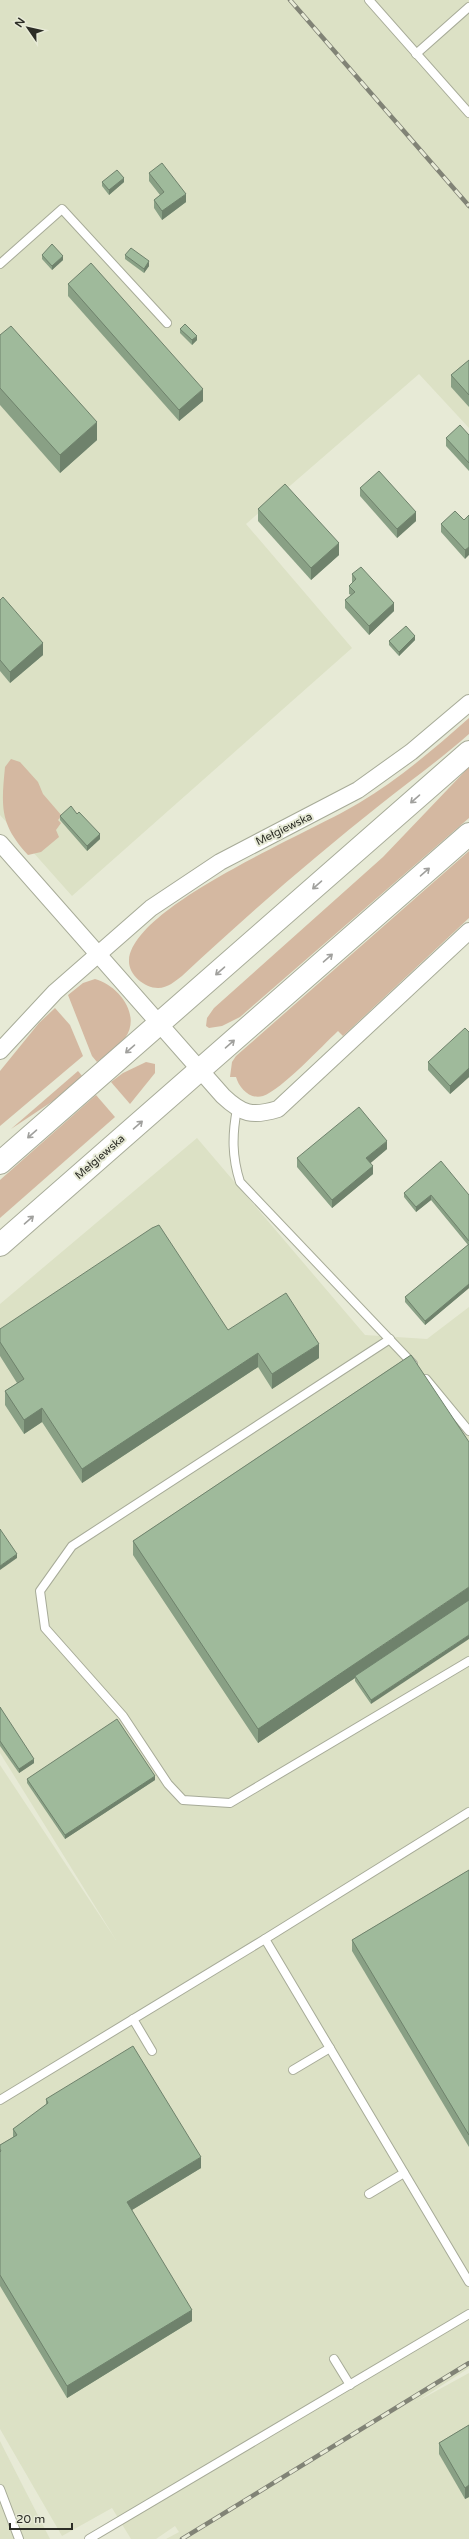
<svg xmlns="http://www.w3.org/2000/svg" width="469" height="2539" viewBox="0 0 469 2539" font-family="'Varela Round',sans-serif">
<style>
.built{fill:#dce1c5}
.green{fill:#d4b8a1}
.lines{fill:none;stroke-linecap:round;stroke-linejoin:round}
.service-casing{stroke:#a7ab98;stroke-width:10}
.minor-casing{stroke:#a7ab98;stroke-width:18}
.secondary-casing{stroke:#a7ab98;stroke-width:24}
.service{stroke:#fff;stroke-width:8}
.minor{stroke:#fff;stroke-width:16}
.secondary{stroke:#fff;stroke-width:22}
.rail-casing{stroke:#818376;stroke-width:4.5}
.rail{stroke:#e7ead6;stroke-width:3;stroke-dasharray:9;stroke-linecap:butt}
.wall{fill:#89a085}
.shaded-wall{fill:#6f826c}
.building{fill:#9fba9b;stroke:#6f826c}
.oneway{stroke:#a0a09d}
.labels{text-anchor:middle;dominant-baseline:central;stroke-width:4;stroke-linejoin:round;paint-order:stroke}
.street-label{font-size:11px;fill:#2c2d26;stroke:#e7ead6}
</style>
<rect width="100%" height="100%" fill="#e7ead6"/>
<g class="built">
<path d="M0 0H469V428L419 374 246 524 352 648 72 896 0 815Z"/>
<path d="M197 1138 365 1335 427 1339 469 1307V2368L416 2402 469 2373V2539H166L179 2532 175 2526 156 2539H131L112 2508 62 2536 0 2429V1765L116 1940 0 1753V1304Z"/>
<path d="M0 2441 3 2447 50 2539H0Z"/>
</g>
<g class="green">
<path d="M469 718V734C441 759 411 780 381 804 313 858 246 916 182 976 175 981 168 988 158 988 144 988 128 974 129 960 133 905 312 832 359 803 399 779 434 749 469 718Z"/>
<path d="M11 759 20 762 38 782 43 794 62 816 58 820 61 823 56 830 59 837 41 852 28 855C0 824 1 808 5 767Z"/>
<path d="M469 767V818L240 1017 222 1026 209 1028 206 1026 207 1018 214 1008 383 857Z"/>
<path d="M469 851V918L343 1036 338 1031C322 1046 281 1090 263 1096 250 1100 239 1088 236 1077H230L232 1062 236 1056Z"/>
<path d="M95 979C118 985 142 1015 125 1038 119 1047 106 1055 97 1062L92 1056 68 995 83 983Z"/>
<path d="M55 1008 70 1025 83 1056 0 1126V1071L39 1023Z"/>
<path d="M146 1062 155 1064V1073L130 1104 111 1082 123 1073Z"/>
<path d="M78 1071 83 1077 62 1095 11 1129Z"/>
<path d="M96 1095 115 1117 0 1218V1180Z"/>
</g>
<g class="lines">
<g class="service-casing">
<g id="service">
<path d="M369 0 469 113"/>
<path d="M416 54 469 7"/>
<path d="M0 264 62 209 167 323"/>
<path d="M237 1109C232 1135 232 1157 240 1182L413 1364"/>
<path d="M390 1339 72 1546 40 1591 45 1628 123 1716 168 1784 183 1800 230 1803 469 1661"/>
<path d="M426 1379 469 1431"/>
<path d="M265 1939 469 1812"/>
<path d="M133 2019 152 2051"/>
<path d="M293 2070 330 2048"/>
<path d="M0 2100 265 1939 469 2282"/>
<path d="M369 2194 404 2173"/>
<path d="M334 2359 350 2385"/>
<path d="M0 2489 19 2539"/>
<path d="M89 2539 469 2314"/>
</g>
</g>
<g class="minor-casing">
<g id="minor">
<path d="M0 843 223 1096C242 1114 252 1117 278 1109L469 931"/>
<path d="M0 1051 55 992 151 908 220 862 358 790 411 752 469 703"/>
</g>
</g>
<g class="secondary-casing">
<g id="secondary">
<path d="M0 1163 469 752"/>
<path d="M0 1245 469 834"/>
</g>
</g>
<use href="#service" class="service"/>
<use href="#minor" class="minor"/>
<use href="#secondary" class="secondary"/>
<g class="rail-casing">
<g id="rail">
<path d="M290 0 469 206"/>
<path d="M182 2539 469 2363"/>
</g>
</g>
<use href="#rail" class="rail"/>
</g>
<g class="wall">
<path d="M149 173 186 202 162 220 154 208V200L160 195 149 181Z"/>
<path d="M102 182H124L109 195 102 186Z"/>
<path d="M42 255 63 260 52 270 42 259Z"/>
<path d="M125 255 149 266 144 273 125 259Z"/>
<path d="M68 284 203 401 179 421 68 296Z"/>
<path d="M180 329 197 340 192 345 180 333Z"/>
<path d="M0 335 97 440 60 473 0 405Z"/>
<path d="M469 360V407L451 387V375Z"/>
<path d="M469 435V471L446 446V438Z"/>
<path d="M360 488 416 521 397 538 360 496Z"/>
<path d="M258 509 339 555 311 580 258 521Z"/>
<path d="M469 515 465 559 441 532V524L464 520Z"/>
<path d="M352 574 394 611 369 635 345 608V600L351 595 349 594V586L352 583Z"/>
<path d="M0 600 43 655 10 683 0 671Z"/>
<path d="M415 640 399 656 389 645V641Z"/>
<path d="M60 816 100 839 87 851 60 820Z"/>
<path d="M469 1032V1077L450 1094 428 1070V1062Z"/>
<path d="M387 1149 370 1163 373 1174 332 1208 297 1167V1158Z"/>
<path d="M404 1193 469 1195V1288L425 1325 405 1302V1297L468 1245 431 1200 416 1212 404 1197Z"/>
<path d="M0 1329 228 1330 319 1358 272 1389 258 1367 82 1483 42 1422 24 1434 5 1405V1391L17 1383 0 1356Z"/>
<path d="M411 1355 371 1704 355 1681V1678L258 1743 133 1555V1541Z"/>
<path d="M0 1707 34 1763 19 1773 0 1746Z"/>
<path d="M27 1779 155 1780 65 1839 27 1783Z"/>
<path d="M469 1870V2147L352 1951V1940Z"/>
<path d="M46 2099 201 2168 132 2210 192 2321 67 2398 0 2286V2145L13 2137V2129L46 2105Z"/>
<path d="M469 2425V2497L465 2499 439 2454V2443Z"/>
</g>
<g class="shaded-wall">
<path d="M124 178V182L109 195V190Z"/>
<path d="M186 194V202L162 220V211Z"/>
<path d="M63 256V260L52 270V266Z"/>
<path d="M149 261V266L144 273V269Z"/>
<path d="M197 336V340L192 345V340Z"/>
<path d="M203 389V401L179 421V410Z"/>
<path d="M97 422V440L60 473V455Z"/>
<path d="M416 512V521L397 538V529Z"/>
<path d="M339 543V555L311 580V568Z"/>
<path d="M469 547V555L465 559V550Z"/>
<path d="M394 603V611L369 635V626Z"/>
<path d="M415 636V640L399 656V652Z"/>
<path d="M43 643V655L10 683V672Z"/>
<path d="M100 834V839L87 851V846Z"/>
<path d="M469 1068V1077L450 1094V1086Z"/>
<path d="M387 1141V1149L366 1167V1158Z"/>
<path d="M373 1166V1174L332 1208V1200Z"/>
<path d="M431 1195V1200L416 1212V1207Z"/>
<path d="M469 1284V1288L425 1325V1321Z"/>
<path d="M319 1344V1358L272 1389V1374Z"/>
<path d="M258 1353V1367L82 1483V1469Z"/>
<path d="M42 1408V1422L24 1434V1420Z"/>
<path d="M17 1554V1558L0 1570V1566Z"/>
<path d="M469 1587V1601L355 1676V1678L258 1743V1729Z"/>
<path d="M469 1635V1639L371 1704V1700Z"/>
<path d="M34 1759V1763L19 1773V1769Z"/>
<path d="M155 1776V1780L65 1839V1835Z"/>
<path d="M201 2157V2168L127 2213V2202Z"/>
<path d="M192 2310V2321L67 2398V2386Z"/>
<path d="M469 2485V2497L465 2499V2488Z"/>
</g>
<g class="building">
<path d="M162 163 186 194 162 211 154 200 164 192 149 173Z"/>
<path d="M117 170 124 178 109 190 102 182Z"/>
<path d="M52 244 63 256 52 266 42 255Z"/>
<path d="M131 248 149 261 144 269 125 255Z"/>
<path d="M91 263 203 389 179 410 68 284Z"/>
<path d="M185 324 197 336 192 340 180 329Z"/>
<path d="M11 326 97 422 60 455 0 388V335Z"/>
<path d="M469 360V395L451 375Z"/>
<path d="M460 425 469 435V463L446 438Z"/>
<path d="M379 471 416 512 397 529 360 488Z"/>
<path d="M285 484 339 543 311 568 258 509Z"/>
<path d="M455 511 464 520 469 515V547L465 550 441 524Z"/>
<path d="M361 567 394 603 369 626 345 600 355 592 349 586 356 579 352 574Z"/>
<path d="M3 597 43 643 10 672 0 660V600Z"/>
<path d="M406 626 415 636 399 652 389 641Z"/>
<path d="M71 806 77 814 79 812 100 834 87 846 60 816Z"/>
<path d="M465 1028 469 1032V1068L450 1086 428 1062Z"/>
<path d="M359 1107 387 1141 366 1158 373 1166 332 1200 297 1158Z"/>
<path d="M441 1161 469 1195V1241L431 1195 416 1207 404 1193Z"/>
<path d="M159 1225 228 1330 286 1293 319 1344 272 1374 258 1353 82 1469 42 1408 24 1420 5 1391 24 1379 0 1342V1329L152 1228Z"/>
<path d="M469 1244V1284L425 1321 405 1297Z"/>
<path d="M411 1355 469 1442V1587L258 1729 133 1541Z"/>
<path d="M0 1529 17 1554 0 1566Z"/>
<path d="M469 1600V1635L371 1700 355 1676Z"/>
<path d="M0 1707 34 1759 19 1769 0 1741Z"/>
<path d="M117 1719 155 1776 65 1835 27 1779Z"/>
<path d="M469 1870V2135L352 1940Z"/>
<path d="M133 2046 201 2157 127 2202 192 2310 67 2386 0 2275V2152L1 2151 0 2149V2145L17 2135 13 2129 48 2103 46 2099Z"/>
<path d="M469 2425V2485L465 2488 439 2443Z"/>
</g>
<defs><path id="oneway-shaft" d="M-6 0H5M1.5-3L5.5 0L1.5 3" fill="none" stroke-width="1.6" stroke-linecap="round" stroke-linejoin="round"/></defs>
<g class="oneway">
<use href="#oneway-shaft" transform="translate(415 799) rotate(139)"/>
<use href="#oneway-shaft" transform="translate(425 872) rotate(-41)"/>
<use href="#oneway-shaft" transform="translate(317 885) rotate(139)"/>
<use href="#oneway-shaft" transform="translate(328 958) rotate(-41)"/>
<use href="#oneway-shaft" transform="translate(220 971) rotate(139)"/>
<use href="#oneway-shaft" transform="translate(230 1044) rotate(-41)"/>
<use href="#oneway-shaft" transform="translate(130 1049) rotate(139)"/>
<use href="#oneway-shaft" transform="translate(138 1125) rotate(-41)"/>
<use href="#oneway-shaft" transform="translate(32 1134) rotate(139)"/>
<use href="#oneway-shaft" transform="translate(29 1220) rotate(-41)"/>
</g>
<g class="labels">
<g class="street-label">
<text transform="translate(284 829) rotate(-26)">Mełgiewska</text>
<text transform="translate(100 1157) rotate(-41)">Mełgiewska</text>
</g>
</g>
<g transform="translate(28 28) rotate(304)" stroke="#e7ead6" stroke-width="3" paint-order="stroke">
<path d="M0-3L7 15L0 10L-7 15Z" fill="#2c2d26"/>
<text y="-6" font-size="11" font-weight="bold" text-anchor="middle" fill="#2c2d26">N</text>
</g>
<path d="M10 2523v6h62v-6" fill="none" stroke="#2c2d26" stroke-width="2"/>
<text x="16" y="2523" font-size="12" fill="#2c2d26" stroke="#e7ead6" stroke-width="3" paint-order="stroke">20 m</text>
</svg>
